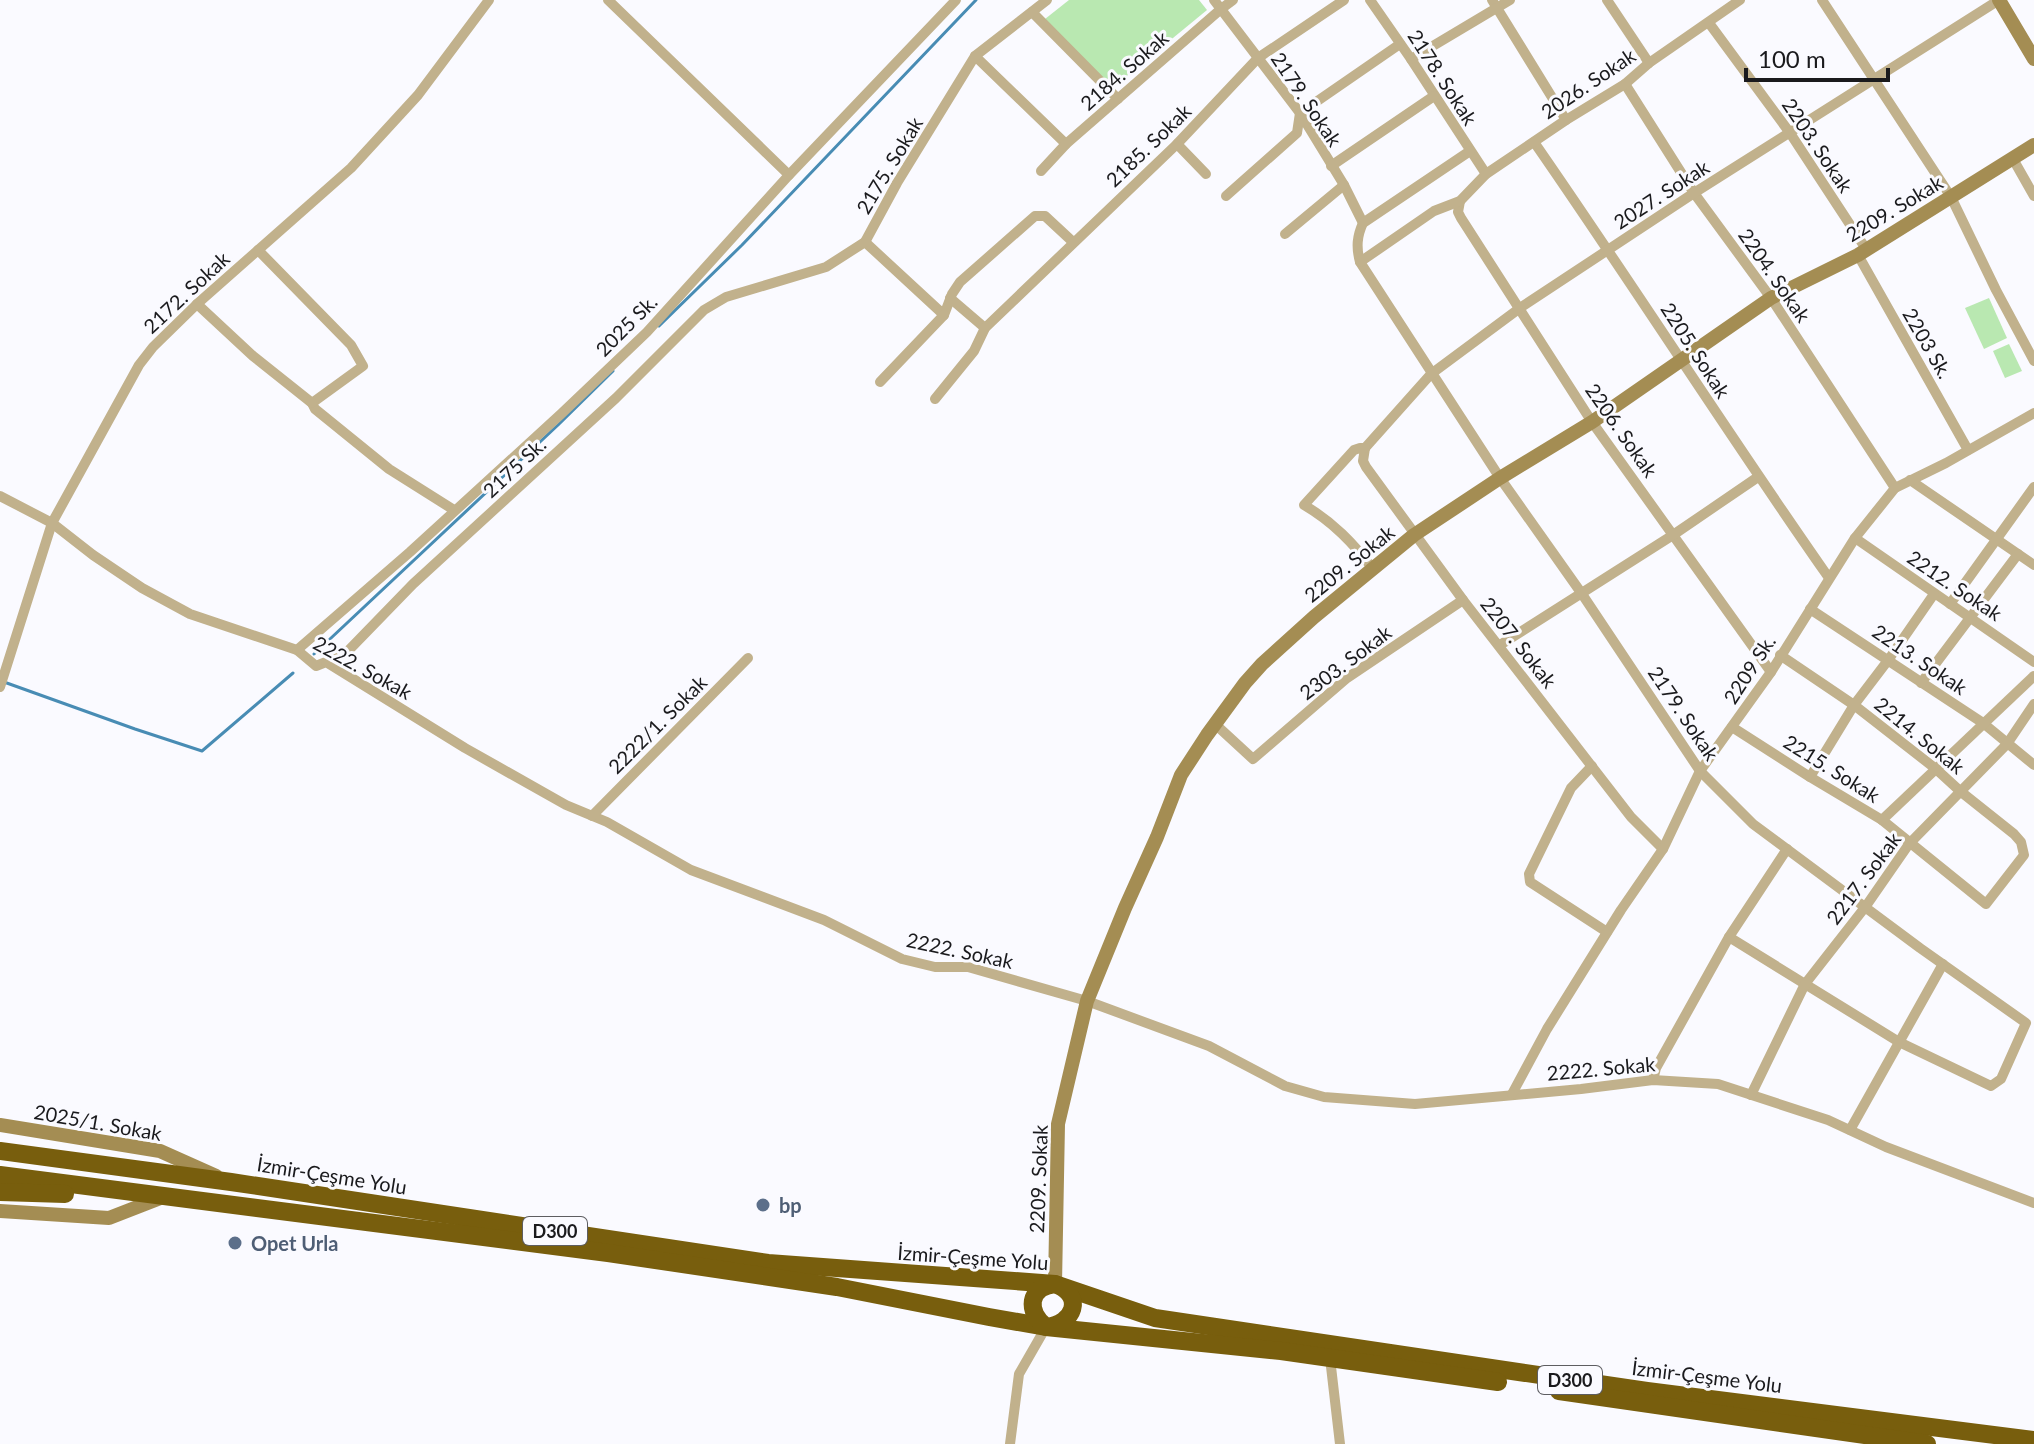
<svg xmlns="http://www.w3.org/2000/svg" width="2034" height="1444" viewBox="0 0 2034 1444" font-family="Lato,sans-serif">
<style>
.green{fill:#b9e8b1}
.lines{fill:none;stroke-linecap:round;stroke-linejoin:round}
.stream{stroke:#488cb4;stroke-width:3}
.street{stroke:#c1b18c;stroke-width:10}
.secondary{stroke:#a48d53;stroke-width:14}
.highway{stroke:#785e0d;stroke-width:18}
.service-dot{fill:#5c6f8a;stroke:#fafaff;stroke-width:3}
.labels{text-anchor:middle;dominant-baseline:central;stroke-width:6;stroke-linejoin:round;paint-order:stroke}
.shield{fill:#fafaff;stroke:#5d5d61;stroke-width:2}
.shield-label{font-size:18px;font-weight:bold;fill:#1a1a1d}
.street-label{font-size:20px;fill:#1a1a1d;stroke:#fafaff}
.service-label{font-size:20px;font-weight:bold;fill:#4e5e75;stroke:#fafaff;text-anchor:start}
</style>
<rect width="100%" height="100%" fill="#fafaff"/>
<g class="green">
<path d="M1069 0H1199L1207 10 1111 89 1045 19Z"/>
<path d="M1989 298 2007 338 1984 349 1965 308Z"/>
<path d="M2009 344 2022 371 2005 378 1993 351Z"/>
</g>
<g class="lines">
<g class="stream">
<path d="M659 326 742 245 976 0"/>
<path d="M314 654 558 425 613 371"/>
<path d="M4 682 135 729 202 751 293 673"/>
</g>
<g class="street">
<path d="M608 0 789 175"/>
<path d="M1214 0 1300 113 1344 185 1363 223"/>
<path d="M1370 0 1411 59 1486 174"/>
<path d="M1492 0 1566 120"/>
<path d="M1607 0 1649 63"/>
<path d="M1822 0 1951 197 1996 290 2034 361"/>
<path d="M1032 12 1118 99"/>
<path d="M1709 23 1790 133 1866 249"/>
<path d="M975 56 1066 144"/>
<path d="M1411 59 1510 0"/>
<path d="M1625 84 1694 193 1771 298 1895 488"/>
<path d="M1534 142C1634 286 1728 434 1829 578"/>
<path d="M1177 144 1206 174"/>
<path d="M1470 151 1363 223C1357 236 1356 247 1360 262L1500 478 1582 594 1700 771 1753 824 1920 948 2026 1023 2001 1079 1991 1086 1899 1042 1729 937 1656 1068 1653 1080"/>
<path d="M2013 159 2034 196"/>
<path d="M1331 166 1434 96"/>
<path d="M1041 171 1066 144 1221 9 1233 0"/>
<path d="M1226 196 1297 133 1300 113 1400 44"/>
<path d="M1460 201 1458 212 1461 218 1592 422 1771 672"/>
<path d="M1285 234 1344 185"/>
<path d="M865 242 944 315 952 294 960 282 1035 216H1045L1073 242"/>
<path d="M258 250 351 345 363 366 312 403 315 409 389 469 454 510"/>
<path d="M1858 255 1968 450"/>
<path d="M1360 262 1434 211 1460 201 1486 174 1566 120 1625 84 1649 63 1740 0"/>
<path d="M950 298 985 328"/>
<path d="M197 304 253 356 312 403"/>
<path d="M880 382 944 315"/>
<path d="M935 399 974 351 985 328 1177 144 1258 58 1344 0"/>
<path d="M1365 448 1431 374 1520 308 1694 193 1999 0"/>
<path d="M1365 448 1363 461 1366 467 1463 600 1631 817 1663 849"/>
<path d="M1365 448H1360L1354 450 1304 505C1333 522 1353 543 1373 569"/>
<path d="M1910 480 2034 565"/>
<path d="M0 496 52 523 93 555 142 588 190 614 297 650 316 666 326 662 465 748 566 805 607 822 691 870 824 920 902 959 935 967H968L1087 1001 1209 1046 1285 1086 1324 1097 1415 1104 1581 1089 1653 1080 1718 1084 1828 1120 1886 1147 2034 1203"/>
<path d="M1855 538 2034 662"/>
<path d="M1950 604 2034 487"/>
<path d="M1810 609 1983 723 2034 765"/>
<path d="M1500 645 1673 535 1758 477"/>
<path d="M297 650 410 552 561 414 647 332 789 175 956 0"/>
<path d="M326 662 347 652 413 584 616 398 704 310 726 297 826 267 865 242 897 183 975 56 1047 0"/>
<path d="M1921 683 2018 554"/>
<path d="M0 687 52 523 139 365 153 347 197 304 351 168 418 95 489 0"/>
<path d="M1215 724 1253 759 1347 678 1463 600"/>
<path d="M1732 727 1810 777 1882 820 1986 904 2024 855 2021 842 2014 834 1960 791 1936 769 1854 705 1780 655"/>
<path d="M1592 766 1571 788 1529 874 1530 882 1607 932"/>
<path d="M1810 777 1854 705 1889 659 1934 594"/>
<path d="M592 816 748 658"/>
<path d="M1882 820 2034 676"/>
<path d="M1729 937 1787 849"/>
<path d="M1512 1094 1547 1029 1621 910 1663 849 1700 771 1771 672 1855 538 1895 488 1946 463 2034 413"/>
<path d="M1751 1095 1805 984 1866 906 1909 844 2007 744 2034 704"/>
<path d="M1850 1130 1943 964"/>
<path d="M1330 1358 1340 1444"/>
<path d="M1010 1444 1019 1374 1046 1327"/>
</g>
<g class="secondary">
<path d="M1999 0 2034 59"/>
<path d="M0 1125 160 1151 216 1176"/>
<path d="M0 1211 109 1218 163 1197"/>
<path d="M1055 1284 1058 1124 1087 1001 1125 908 1157 837 1181 775 1207 735 1245 683 1262 664 1314 617 1414 535 1500 478 1592 422 1771 298 1858 255 2034 145"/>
</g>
<g class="highway">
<path d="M0 1151 231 1182 768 1263 1055 1284 1155 1318 1647 1391 2034 1440"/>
<path d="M0 1175 608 1253 837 1287 989 1317 1046 1327 1281 1351 1498 1382"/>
<path d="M0 1192 65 1194"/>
<path d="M1055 1284C1085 1296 1074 1324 1046 1327 1026 1312 1028 1287 1055 1284Z"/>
<path d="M1559 1391 1927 1444"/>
</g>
</g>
<g class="service-dot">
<circle cx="763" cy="1205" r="8"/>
<circle cx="235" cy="1243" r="8"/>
</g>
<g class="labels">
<g class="shield">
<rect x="523" y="1217" width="64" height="28" rx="6"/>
<rect x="1538" y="1366" width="64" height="28" rx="6"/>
</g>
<g class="shield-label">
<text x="555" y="1231">D300</text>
<text x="1570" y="1380">D300</text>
</g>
<g class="street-label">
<text transform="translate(1124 70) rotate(-41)">2184. Sokak</text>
<text transform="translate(1443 77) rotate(57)">2178. Sokak</text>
<text transform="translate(1588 83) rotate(-34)">2026. Sokak</text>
<text transform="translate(1307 99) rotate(56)">2179. Sokak</text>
<text transform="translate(1148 145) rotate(-44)">2185. Sokak</text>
<text transform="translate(1818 145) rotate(56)">2203. Sokak</text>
<text transform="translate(889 165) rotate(-59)">2175. Sokak</text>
<text transform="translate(1661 194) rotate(-33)">2027. Sokak</text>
<text transform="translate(1894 208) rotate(-31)">2209. Sokak</text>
<text transform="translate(1775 275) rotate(55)">2204. Sokak</text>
<text transform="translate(186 292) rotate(-43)">2172. Sokak</text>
<text transform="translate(626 325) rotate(-45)">2025 Sk.</text>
<text transform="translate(1928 343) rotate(60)">2203 Sk.</text>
<text transform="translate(1696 350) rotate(57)">2205. Sokak</text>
<text transform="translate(1622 430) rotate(55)">2206. Sokak</text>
<text transform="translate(514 467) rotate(-43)">2175 Sk.</text>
<text transform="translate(1349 563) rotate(-39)">2209. Sokak</text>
<text transform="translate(1955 585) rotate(34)">2212. Sokak</text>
<text transform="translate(1519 642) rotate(52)">2207. Sokak</text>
<text transform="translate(1920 659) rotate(34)">2213. Sokak</text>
<text transform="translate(1345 662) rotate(-37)">2303. Sokak</text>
<text transform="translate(363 667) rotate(29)">2222. Sokak</text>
<text transform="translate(1749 669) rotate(-57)">2209 Sk.</text>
<text transform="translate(1684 713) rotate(56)">2179. Sokak</text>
<text transform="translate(657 724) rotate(-45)">2222/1. Sokak</text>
<text transform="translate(1920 735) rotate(39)">2214. Sokak</text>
<text transform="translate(1832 768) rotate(32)">2215. Sokak</text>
<text transform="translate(1863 878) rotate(-53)">2217. Sokak</text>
<text transform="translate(960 950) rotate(12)">2222. Sokak</text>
<text transform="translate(1601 1068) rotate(-5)">2222. Sokak</text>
<text transform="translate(98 1122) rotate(10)">2025/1. Sokak</text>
<text transform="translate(332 1175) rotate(9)">İzmir-Çeşme Yolu</text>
<text transform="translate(1038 1179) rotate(-88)">2209. Sokak</text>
<text transform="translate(973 1257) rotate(4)">İzmir-Çeşme Yolu</text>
<text transform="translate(1707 1376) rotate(7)">İzmir-Çeşme Yolu</text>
</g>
<g class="service-label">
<text x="779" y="1205">bp</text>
<text x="251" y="1243">Opet Urla</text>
</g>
</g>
<path d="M1746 68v12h142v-12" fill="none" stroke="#1a1a1d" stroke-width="4"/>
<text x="1758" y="68" font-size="24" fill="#1a1a1d" stroke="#fafaff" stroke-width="6" paint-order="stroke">100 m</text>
</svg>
